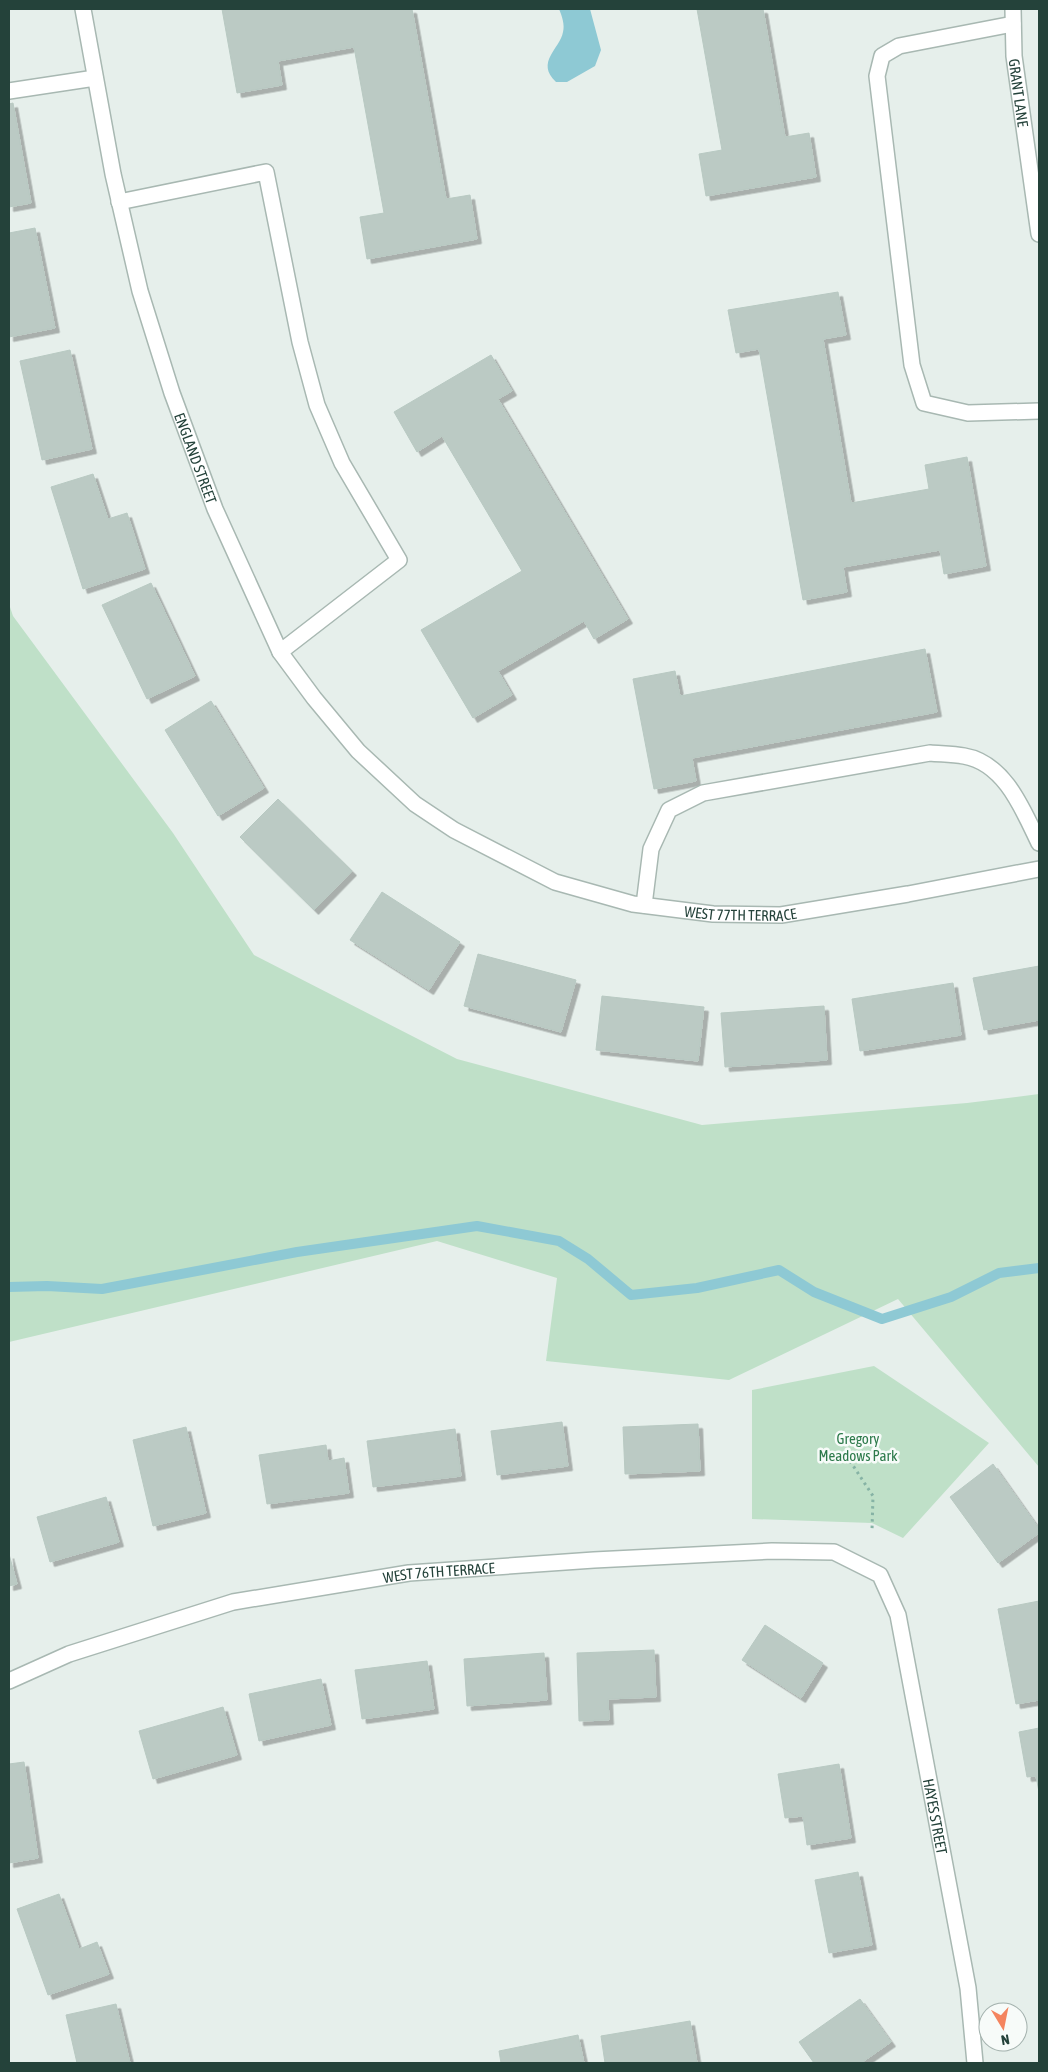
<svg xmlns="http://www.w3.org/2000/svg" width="1048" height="2072" viewBox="0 0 1048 2072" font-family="'Asap Condensed',sans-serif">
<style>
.green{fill:#bfe0c8}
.water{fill:#8ec9d4}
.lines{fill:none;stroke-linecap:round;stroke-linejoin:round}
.stream{stroke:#8ec9d4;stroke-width:10}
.building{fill:#bbcac4;stroke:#b8c9c2;filter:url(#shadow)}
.service-casing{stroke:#a8b8b2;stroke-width:18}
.minor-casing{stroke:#a8b8b2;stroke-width:18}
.path{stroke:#86b3a5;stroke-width:3;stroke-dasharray:2.5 4;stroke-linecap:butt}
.service{stroke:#fff;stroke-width:15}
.minor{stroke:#fff;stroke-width:15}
.labels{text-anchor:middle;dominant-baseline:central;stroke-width:5;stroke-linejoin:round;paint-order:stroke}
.street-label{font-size:15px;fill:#24423a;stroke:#f7fbf9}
.park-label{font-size:15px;fill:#2d7a4b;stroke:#f7fbf9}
</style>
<defs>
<filter id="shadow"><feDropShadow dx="4.5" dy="4.5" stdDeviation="0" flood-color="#0004"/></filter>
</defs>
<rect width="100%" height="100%" fill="#e6efeb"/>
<g class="green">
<path d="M9 604 13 616 173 833 254 955 457 1059 702 1125 967 1103 1039 1094V1467L898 1299 729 1380 546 1361 557 1278 437 1241 9 1342Z"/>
<path d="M874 1366 989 1443 903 1538 872 1523 752 1519V1390Z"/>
</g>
<path class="water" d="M559 9H590L601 50 595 66 567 82H556C535 62 560 49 563 32 565 25 562 16 559 9Z"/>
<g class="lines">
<path class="stream" d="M9 1287 47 1286 102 1289 297 1252 477 1226 559 1241 588 1259 631 1295 697 1288 779 1270 814 1292 882 1319 951 1297 999 1273 1039 1268"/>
</g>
<g class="building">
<path d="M222 9H412L446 199 470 195 477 239 367 259 360 217 384 213 354 47 278 61 282 85 237 93Z"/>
<path d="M697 9H763L785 137 809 133 816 177 706 196 699 154 722 150Z"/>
<path d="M13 103 31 203 9 207V104Z"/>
<path d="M35 228 55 328 9 337V233Z"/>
<path d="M838 292 846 335 823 339 851 503 929 489 925 465 967 457 986 566 944 574 940 550 843 567 847 592 803 600 759 349 736 353 728 310Z"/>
<path d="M70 350 92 449 42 460 20 361Z"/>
<path d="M491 355 512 391 498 399 628 619 594 639 584 621 498 671 512 695 473 718 421 630 522 571 442 436 417 452 394 412Z"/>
<path d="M93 474 108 519 127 513 145 569 83 589 51 487Z"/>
<path d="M151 583 195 676 147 699 102 605Z"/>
<path d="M925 649 937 712 692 758 696 781 654 789 633 679 675 671 680 696Z"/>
<path d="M211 701 264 788 218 816 165 730Z"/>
<path d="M278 799 352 871 314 910 240 837Z"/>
<path d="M382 892 460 942 429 990 350 940Z"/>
<path d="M478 954 576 980 561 1032 464 1006Z"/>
<path d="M1039 966V1020L984 1030 973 978Z"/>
<path d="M953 983 961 1035 860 1051 852 999Z"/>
<path d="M602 996 704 1007 698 1061 596 1050Z"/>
<path d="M824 1006 827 1060 725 1067 721 1013Z"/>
<path d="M562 1422 568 1466 497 1475 491 1431Z"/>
<path d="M698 1424 700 1471 625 1474 623 1427Z"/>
<path d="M186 1427 206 1513 153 1526 133 1440Z"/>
<path d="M455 1429 461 1476 373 1487 367 1441Z"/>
<path d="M326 1445 328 1461 344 1458 349 1493 267 1504 259 1455Z"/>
<path d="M993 1464 1039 1529V1533L998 1563 950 1497Z"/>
<path d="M106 1497 119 1542 50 1562 37 1517Z"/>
<path d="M9 1554 17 1584 9 1586Z"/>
<path d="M1039 1601V1700L1016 1704 998 1609Z"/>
<path d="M765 1625 823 1663 801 1698 742 1660Z"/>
<path d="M654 1650 656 1697 608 1699 609 1720 579 1721 577 1653Z"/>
<path d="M544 1653 547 1700 467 1706 464 1659Z"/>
<path d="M427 1661 434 1709 362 1719 355 1670Z"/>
<path d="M321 1679 331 1725 259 1741 249 1694Z"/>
<path d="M223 1707 237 1755 153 1779 139 1731Z"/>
<path d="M1039 1728V1792L1036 1776 1027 1777 1019 1732Z"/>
<path d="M24 1762 38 1858 9 1863V1764Z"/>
<path d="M839 1764 851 1838 807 1845 803 1816 785 1818 778 1774Z"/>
<path d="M858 1872 872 1945 829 1953 815 1880Z"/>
<path d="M59 1894 79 1949 97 1942 109 1974 48 1995 17 1909Z"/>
<path d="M860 1999 891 2042 861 2063H814L799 2042Z"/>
<path d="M116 2004 130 2063H77L66 2015Z"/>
<path d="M690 2021 697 2063H605L601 2036Z"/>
<path d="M578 2035 584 2063H501L499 2051Z"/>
</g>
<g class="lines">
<g class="service-casing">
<g id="service">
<path d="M1013 24 899 46 882 56 877 76 912 365 924 403 968 413 1039 411"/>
<path d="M9 91 95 78"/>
<path d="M119 202 266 172 300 342 317 405 342 463 399 560 280 652"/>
<path d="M644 905 651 849 669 810 703 793 930 753C941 754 953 754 964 756 1005 763 1023 810 1039 843"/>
</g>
</g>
<g class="minor-casing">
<g id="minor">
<path id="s1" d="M83 9 113 174 140 291 172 393 215 509 280 652 314 698 358 751 415 804 454 830 555 882 633 904 713 914 781 915 908 894 1039 869"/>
<path id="s2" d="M1013 9 1014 56 1039 234"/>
<path id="s3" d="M9 1681 69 1654 233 1602 409 1573 594 1560 772 1551 834 1552 880 1575 898 1615 968 1988 975 2063"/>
</g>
</g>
<path class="path" d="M850 1461 873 1496 872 1530"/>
<use href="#service" class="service"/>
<use href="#minor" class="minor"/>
</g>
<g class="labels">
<g class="street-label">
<text stroke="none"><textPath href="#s2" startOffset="84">GRANT LANE</textPath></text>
<text stroke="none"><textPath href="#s1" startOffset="464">ENGLAND STREET</textPath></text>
<text stroke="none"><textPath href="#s1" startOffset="1229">WEST 77TH TERRACE</textPath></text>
<text stroke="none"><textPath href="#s3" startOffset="446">WEST 76TH TERRACE</textPath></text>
<text stroke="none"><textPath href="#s3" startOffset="1142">HAYES STREET</textPath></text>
</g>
<g class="park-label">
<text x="858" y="1438">Gregory<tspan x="858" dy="17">Meadows Park</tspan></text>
</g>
</g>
<rect width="1048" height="2072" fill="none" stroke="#24423a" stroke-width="20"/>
<g transform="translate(1003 2027) rotate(170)"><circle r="24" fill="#f7fbf9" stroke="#a3b1ad"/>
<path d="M0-4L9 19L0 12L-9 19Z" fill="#f4845f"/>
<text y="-8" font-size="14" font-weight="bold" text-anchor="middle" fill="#24423a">N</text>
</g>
</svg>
